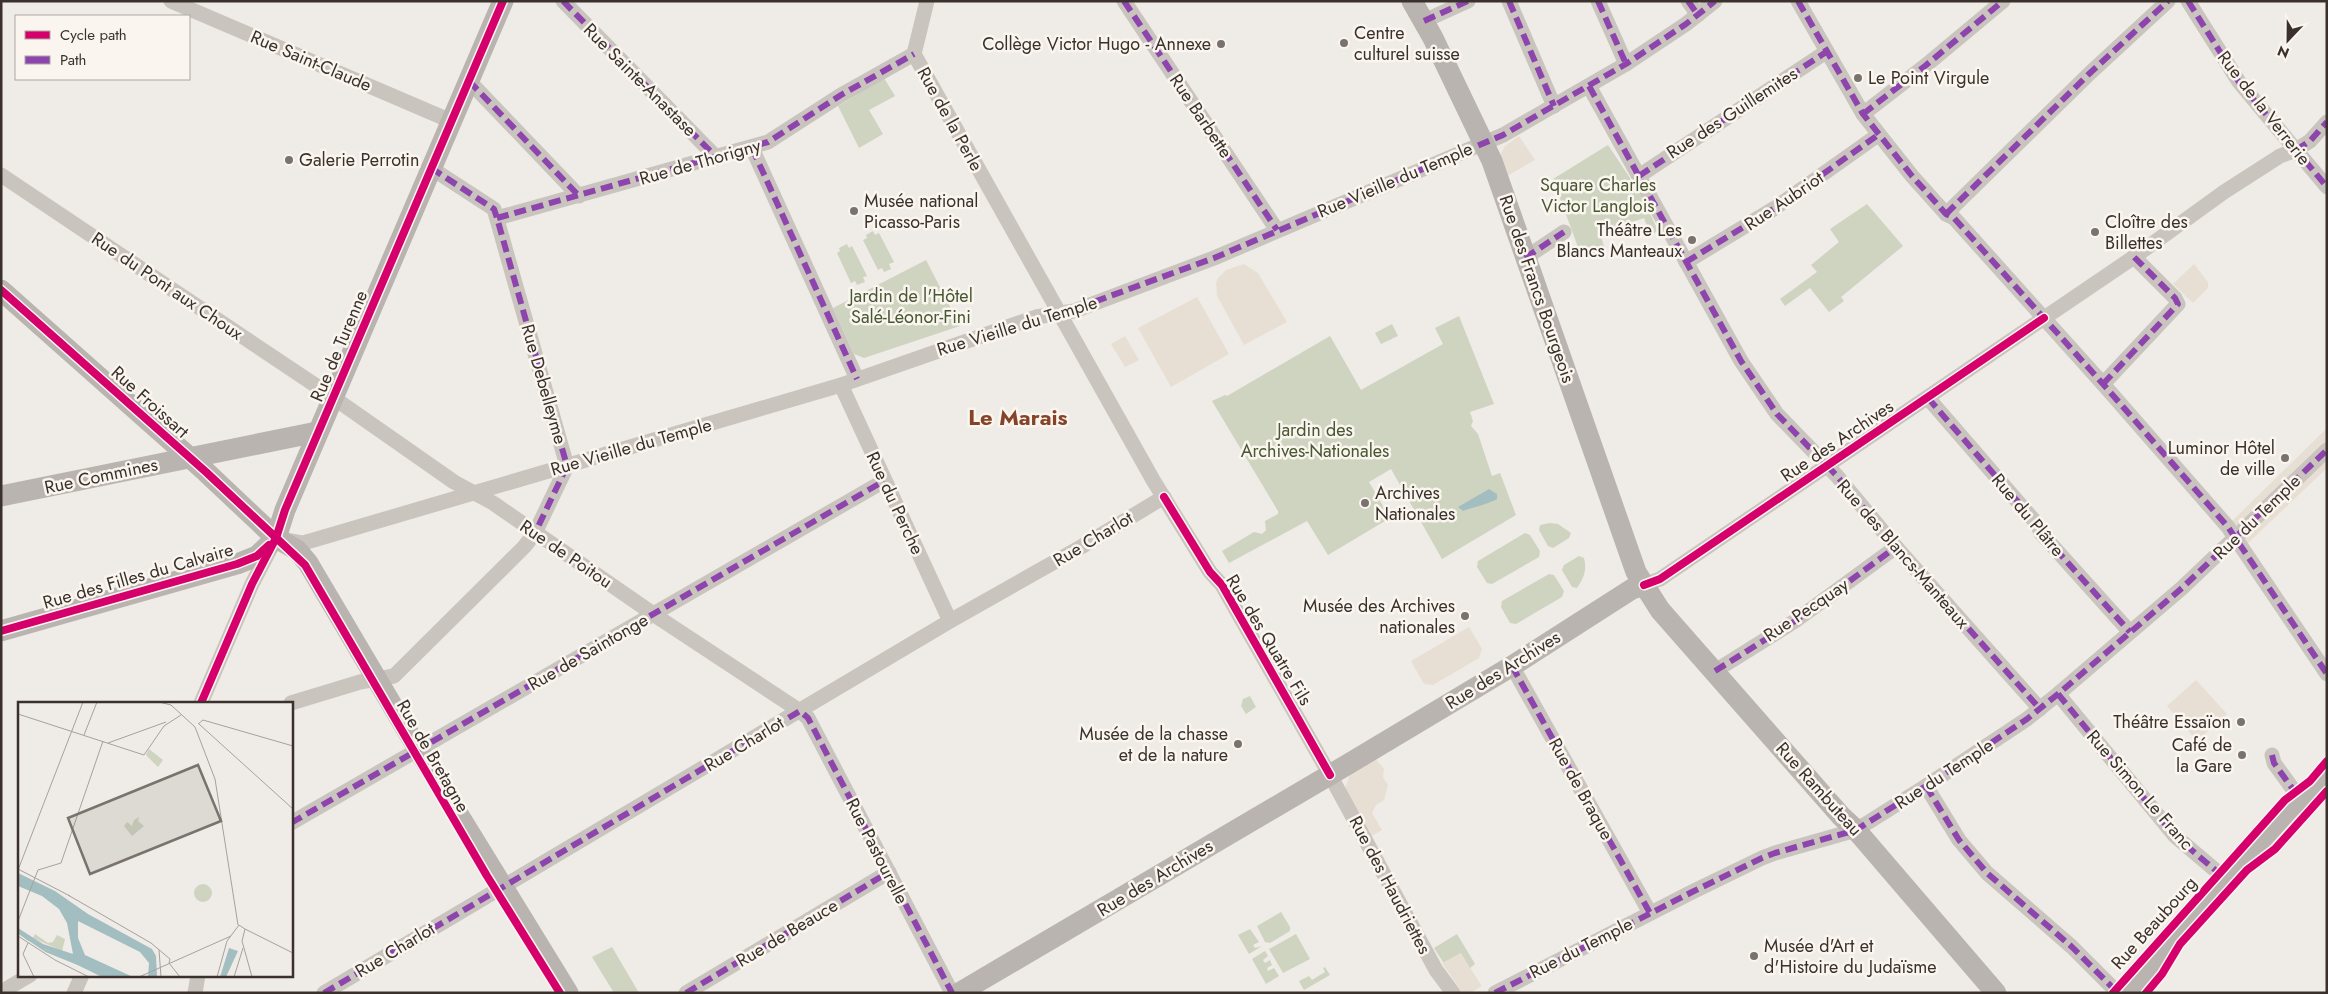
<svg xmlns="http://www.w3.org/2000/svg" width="2328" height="994" viewBox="0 0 2328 994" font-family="Jost,sans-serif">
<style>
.green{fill:#cfd4c1}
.plaza{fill:#e8dfd4}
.water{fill:#a3bec0}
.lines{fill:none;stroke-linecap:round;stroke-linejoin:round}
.street{stroke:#c9c4be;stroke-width:15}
.secondary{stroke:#b9b4af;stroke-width:21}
.quiet{stroke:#8e44ad;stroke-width:6;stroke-dasharray:12 6;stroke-linecap:butt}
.cycleway-casing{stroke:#faf5ef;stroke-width:11}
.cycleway{stroke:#d6006c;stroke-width:8}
.poi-dot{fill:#79726d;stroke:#faf5ef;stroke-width:2}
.labels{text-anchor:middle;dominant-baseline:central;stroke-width:5;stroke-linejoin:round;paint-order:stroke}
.poi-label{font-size:18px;fill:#3a312c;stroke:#faf5ef;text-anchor:start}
.street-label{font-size:18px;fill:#3a312c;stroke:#faf5ef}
.park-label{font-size:18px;fill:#475731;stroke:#faf5ef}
.district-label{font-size:22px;font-weight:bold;fill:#854429;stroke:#faf5ef}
.inset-river{fill:none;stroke:#a3bec0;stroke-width:2.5}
.inset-road{fill:none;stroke:#a7a19c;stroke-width:1}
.view{fill:#79726d;fill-opacity:0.15;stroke:#79726d;stroke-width:2.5}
.inset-edge{fill:none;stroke:#3a312c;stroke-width:2.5}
</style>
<rect width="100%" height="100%" fill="#efebe6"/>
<g class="green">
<path d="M884 78 895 96 869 110 883 134 859 148 838 106Z"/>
<path d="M1608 145 1642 196 1658 231 1650 235 1644 218 1600 233 1605 250 1582 258 1553 179Z"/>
<path d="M1867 204 1903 246 1841 297 1844 301 1829 312 1810 288 1785 306 1780 299 1817 272 1811 265 1839 242 1830 229Z"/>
<path d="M873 231 875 235 879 233 894 262 889 264 891 269 884 272 882 268 878 270 863 240 867 238 866 235Z"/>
<path d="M847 244 849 248 852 246 867 276 863 277 865 282 857 285 855 281 851 283 837 253 840 251 839 248Z"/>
<path d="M926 260 960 326 864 358 854 354 833 308Z"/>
<path d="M1459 316 1494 404 1470 412 1473 421 1471 426 1478 434 1492 476 1500 473 1516 515 1442 559 1391 469 1369 482 1390 518 1328 555 1307 521 1229 563 1222 551 1254 532 1262 534 1266 530 1265 521 1278 514V511L1212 401 1225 395 1227 396 1330 336 1361 390 1443 344 1435 328Z"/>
<path d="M1392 324 1398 336 1381 344 1375 333Z"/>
<path d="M1550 523 1558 524 1571 533 1569 538 1553 548 1548 546 1539 530 1540 525Z"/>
<path d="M1525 533 1530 535 1540 551 1539 557 1492 584 1487 583 1477 567 1478 561Z"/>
<path d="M1579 556 1584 558C1587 570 1584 578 1577 588L1572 587 1562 570 1564 565Z"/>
<path d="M1549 574 1554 575 1564 591 1562 597 1516 624 1510 623 1501 607 1502 601Z"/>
<path d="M1250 696 1256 707 1246 714 1241 706 1243 699Z"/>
<path d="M1281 912 1290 927V931L1270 943 1265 942 1257 926Z"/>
<path d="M1250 929 1259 942 1253 945 1255 948 1262 946 1249 954 1238 935Z"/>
<path d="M1296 934 1310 959 1283 973 1269 949Z"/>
<path d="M1457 934 1475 964 1470 968 1481 986 1470 993H1463L1434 948Z"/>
<path d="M612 947 639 993H614L592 957Z"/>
<path d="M1265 951 1268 956 1263 960 1265 963 1270 960 1272 965 1267 968 1268 971 1274 968 1279 976 1266 984 1252 959Z"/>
<path d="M1325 967 1330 975 1304 990 1299 981 1309 976 1312 980 1325 972 1323 968Z"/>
</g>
<g class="plaza">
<path d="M1519 136 1535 160 1507 176 1501 158V153L1505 146Z"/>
<path d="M1244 264 1258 273 1287 322 1244 345 1217 296 1216 283 1218 278 1226 270Z"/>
<path d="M2194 264 2208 282V288L2193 303 2173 284Z"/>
<path d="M1197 297 1229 354 1171 387 1138 328Z"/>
<path d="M1125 336 1139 360 1125 367 1111 344Z"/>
<path d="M2327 428V458L2313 473 2327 461V468L2245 546 2230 523Z"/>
<path d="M1469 627 1482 649 1479 658 1433 685 1424 684 1411 661Z"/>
<path d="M2196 680 2227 714 2197 741 2167 706Z"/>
<path d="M1373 756 1384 769 1383 777 1388 785 1384 800 1376 805 1372 813 1382 830 1368 838 1345 789 1350 774Z"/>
<path d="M1461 953 1481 986 1470 993H1463L1442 963Z"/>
</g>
<path class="water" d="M1489 489 1497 494V499C1491 503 1471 508 1463 511L1458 507Z"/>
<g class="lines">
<g class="street">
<path d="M171 1 451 121"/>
<path d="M563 1 717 158"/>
<path d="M1124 1 1277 230"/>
<path d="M1509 1 1554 106"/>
<path d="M1598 1 1626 64"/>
<path d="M1688 1 1698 15"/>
<path d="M1798 1 1863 114 1912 176 1946 214 1954 218 2103 384 2228 527 2327 674"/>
<path d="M2188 1 2239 82 2327 187"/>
<path d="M1424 21 1468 1"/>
<path d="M914 54 1153 480 1210 572 1222 585 1330 775 1436 970 1453 993"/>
<path d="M914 54 927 1"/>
<path d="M469 81 579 196"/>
<path d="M1589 86 1741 361 1777 414 1837 476 1896 547 2040 709"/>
<path d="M1863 114 1925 66 2003 1"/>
<path d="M752 148 857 379"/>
<path d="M1 175 321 389 454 482 493 503 662 620 800 711 808 718 952 993"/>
<path d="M1639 176 1826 52"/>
<path d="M1946 214 2090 73 2168 1"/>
<path d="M497 218 768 142 841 95 914 54"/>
<path d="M1525 258 1564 232"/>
<path d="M1686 262 1775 208 1878 135"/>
<path d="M2103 384 2178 304 2175 298 2134 257"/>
<path d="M841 385 950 621"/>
<path d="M1928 398 2038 525 2041 533 2130 632"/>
<path d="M1644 585 1660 579 2134 257 2224 192 2280 156 2296 150 2310 141 2327 122"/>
<path d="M1512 666 1650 913"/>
<path d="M1715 671 1795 621 1896 547"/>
<path d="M2058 694 2175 836 2227 880"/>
<path d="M201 703 252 584 276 538 303 543 317 539 841 385 1036 317 1074 311 1214 258 1503 135 1626 64 1686 24 1715 1"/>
<path d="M291 703 360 682 394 676 524 547 535 533 567 466 494 209 431 168"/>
<path d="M2272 755 2274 763 2300 799"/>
<path d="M1926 786 1959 840 1987 873 2072 947 2118 993"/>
<path d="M291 823 884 481"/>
<path d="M1 992 30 975"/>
<path d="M74 993 82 975"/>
<path d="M195 993 198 975"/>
<path d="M324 993 950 621 1081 547 1164 497"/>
<path d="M686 993 889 872"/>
<path d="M1495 993 1692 892 1762 858 1775 853 1856 830 1926 786 2027 719 2058 694 2182 588 2327 450"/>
</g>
<g class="secondary">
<path d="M1412 1 1433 38 1492 161 1636 572 1660 610 1841 816 1856 830 1996 993"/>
<path d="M1 290 206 472 276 538 297 550 308 563 418 749 568 993"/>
<path d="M1 496 317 432"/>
<path d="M276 538 285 510 503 1"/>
<path d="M1 631 237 564 257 556 276 538"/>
<path d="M959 993 1345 766 1512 666 1632 589 1644 585"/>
<path d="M2133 993 2149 974 2167 944 2289 809 2327 775"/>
</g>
<g class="quiet">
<path d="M563 1 717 158"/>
<path d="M1124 1 1277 230"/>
<path d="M1509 1 1554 106"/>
<path d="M1598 1 1626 64"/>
<path d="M1688 1 1698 15"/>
<path d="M1798 1 1863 114 1912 176 1946 214 1954 218 2103 384 2228 527 2327 674"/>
<path d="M2188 1 2239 82 2327 187"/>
<path d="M1424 21 1468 1"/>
<path d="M469 81 579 196"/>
<path d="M1589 86 1741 361 1777 414 1837 476 1896 547 2040 709"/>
<path d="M1863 114 1925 66 2003 1"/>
<path d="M752 148 857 379"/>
<path d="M2296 150 2310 141 2327 122"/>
<path d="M431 168 494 209 497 218 567 466 535 533"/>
<path d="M1639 176 1826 52"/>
<path d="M1946 214 2090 73 2168 1"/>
<path d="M497 218 768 142 841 95 914 54"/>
<path d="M1525 258 1564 232"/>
<path d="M1686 262 1775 208 1878 135"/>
<path d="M1061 314 1214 258 1503 135 1626 64 1686 24 1715 1"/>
<path d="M2103 384 2178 304 2175 298 2134 257"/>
<path d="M1928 398 2038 525 2041 533 2130 632"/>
<path d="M1512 666 1650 913"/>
<path d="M1715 671 1795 621 1896 547"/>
<path d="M2058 694 2175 836 2227 880"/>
<path d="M2272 755 2274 763 2300 799"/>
<path d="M1926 786 1959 840 1987 873 2072 947 2118 993"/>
<path d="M291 823 884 481"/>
<path d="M324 993 800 711 808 718 952 993"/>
<path d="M686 993 889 872"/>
<path d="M1495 993 1692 892 1762 858 1775 853 1856 830 1926 786 2027 719 2058 694 2182 588 2327 450"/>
</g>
<g class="cycleway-casing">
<g id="cycleway">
<path d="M1 290 206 472 305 565 487 876 560 993"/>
<path d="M1164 497 1210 572 1222 585 1330 775"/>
<path d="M1644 585 1660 579 2044 318"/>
<path d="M1 631 237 564 257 556 269 545"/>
<path d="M201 703 252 584 276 538 285 510 503 1"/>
<path d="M2113 993 2285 800 2310 781 2327 761"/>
<path d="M2146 993 2162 974 2180 944 2247 870 2275 849 2327 791"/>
</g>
</g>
<use href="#cycleway" class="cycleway"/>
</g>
<g class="poi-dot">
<circle cx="1344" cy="43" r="5"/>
<circle cx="1221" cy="44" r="5"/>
<circle cx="1858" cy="78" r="5"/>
<circle cx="289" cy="160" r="5"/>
<circle cx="854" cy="211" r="5"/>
<circle cx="2095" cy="232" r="5"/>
<circle cx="1692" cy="240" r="5"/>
<circle cx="2285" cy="458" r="5"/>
<circle cx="1365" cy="503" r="5"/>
<circle cx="1465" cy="616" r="5"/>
<circle cx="2241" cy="722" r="5"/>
<circle cx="1238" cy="744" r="5"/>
<circle cx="2242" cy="755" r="5"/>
<circle cx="1754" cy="956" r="5"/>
</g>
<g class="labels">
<g class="poi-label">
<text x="1354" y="33">Centre<tspan x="1354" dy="21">culturel suisse</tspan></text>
<text x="1211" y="44" text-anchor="end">Collège Victor Hugo - Annexe</text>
<text x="1868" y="78">Le Point Virgule</text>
<text x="299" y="160">Galerie Perrotin</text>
<text x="864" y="201">Musée national<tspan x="864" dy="21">Picasso-Paris</tspan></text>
<text x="2105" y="222">Cloître des<tspan x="2105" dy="21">Billettes</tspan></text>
<text x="1682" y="230" text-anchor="end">Théâtre Les<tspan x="1682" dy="21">Blancs Manteaux</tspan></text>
<text x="2275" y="448" text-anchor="end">Luminor Hôtel<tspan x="2275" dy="21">de ville</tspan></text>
<text x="1375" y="493">Archives<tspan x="1375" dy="21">Nationales</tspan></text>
<text x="1455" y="606" text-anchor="end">Musée des Archives<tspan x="1455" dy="21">nationales</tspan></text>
<text x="2231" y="722" text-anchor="end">Théâtre Essaïon</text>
<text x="1228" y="734" text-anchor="end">Musée de la chasse<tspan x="1228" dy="21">et de la nature</tspan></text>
<text x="2232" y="745" text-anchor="end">Café de<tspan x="2232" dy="21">la Gare</tspan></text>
<text x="1764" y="946">Musée d'Art et<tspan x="1764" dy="21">d'Histoire du Judaïsme</tspan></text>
</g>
<g class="street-label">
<text transform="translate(311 61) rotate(23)">Rue Saint-Claude</text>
<text transform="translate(640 80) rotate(45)">Rue Sainte-Anastase</text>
<text transform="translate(2264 108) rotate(52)">Rue de la Verrerie</text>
<text transform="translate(1732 113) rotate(-33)">Rue des Guillemites</text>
<text transform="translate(1201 116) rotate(56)">Rue Barbette</text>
<text transform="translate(950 119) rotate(61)">Rue de la Perle</text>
<text transform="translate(700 162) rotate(-16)">Rue de Thorigny</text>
<text transform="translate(1395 180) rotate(-23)">Rue Vieille du Temple</text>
<text transform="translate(1784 201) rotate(-34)">Rue Aubriot</text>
<text transform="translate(167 286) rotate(34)">Rue du Pont aux Choux</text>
<text transform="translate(1537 289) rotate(71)">Rue des Francs Bourgeois</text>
<text transform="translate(1017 326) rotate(-17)">Rue Vieille du Temple</text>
<text transform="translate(339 346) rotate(-67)">Rue de Turenne</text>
<text transform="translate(544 384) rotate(74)">Rue Debelleyme</text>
<text transform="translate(150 402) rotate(42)">Rue Froissart</text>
<text transform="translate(1837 441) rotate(-34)">Rue des Archives</text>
<text transform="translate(631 447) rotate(-16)">Rue Vieille du Temple</text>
<text transform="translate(101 476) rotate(-12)">Rue Commines</text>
<text transform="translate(895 503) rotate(65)">Rue du Perche</text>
<text transform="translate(2028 515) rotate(50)">Rue du Plâtre</text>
<text transform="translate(2257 517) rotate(-44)">Rue du Temple</text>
<text transform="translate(1093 539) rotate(-31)">Rue Charlot</text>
<text transform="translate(566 554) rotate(34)">Rue de Poitou</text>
<text transform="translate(1903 554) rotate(49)">Rue des Blancs-Manteaux</text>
<text transform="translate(138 576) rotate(-16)">Rue des Filles du Calvaire</text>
<text transform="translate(1806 610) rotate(-34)">Rue Pecquay</text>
<text transform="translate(1269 640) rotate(59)">Rue des Quatre Fils</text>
<text transform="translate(588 652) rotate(-30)">Rue de Saintonge</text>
<text transform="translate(1503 670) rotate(-32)">Rue des Archives</text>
<text transform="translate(744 744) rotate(-31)">Rue Charlot</text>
<text transform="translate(433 756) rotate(60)">Rue de Bretagne</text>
<text transform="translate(1944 774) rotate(-33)">Rue du Temple</text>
<text transform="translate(1581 789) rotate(61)">Rue de Braque</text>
<text transform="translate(1819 789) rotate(48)">Rue Rambuteau</text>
<text transform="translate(2140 790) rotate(49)">Rue Simon Le Franc</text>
<text transform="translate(877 851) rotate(63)">Rue Pastourelle</text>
<text transform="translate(1155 878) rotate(-31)">Rue des Archives</text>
<text transform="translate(1390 885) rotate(62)">Rue des Haudriettes</text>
<text transform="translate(2154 923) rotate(-48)">Rue Beaubourg</text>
<text transform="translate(787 933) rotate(-31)">Rue de Beauce</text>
<text transform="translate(1581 948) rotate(-27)">Rue du Temple</text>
<text transform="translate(395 950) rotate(-31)">Rue Charlot</text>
</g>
<g class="park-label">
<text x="1598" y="185">Square Charles<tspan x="1598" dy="21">Victor Langlois</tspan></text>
<text x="911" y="296">Jardin de l'Hôtel<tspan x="911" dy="21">Salé-Léonor-Fini</tspan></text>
<text x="1315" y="430">Jardin des<tspan x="1315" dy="21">Archives-Nationales</tspan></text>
</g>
<g class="district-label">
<text x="1018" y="417">Le Marais</text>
</g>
</g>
<g transform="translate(18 702)">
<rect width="275" height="275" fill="#efebe6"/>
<path d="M131 47 145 58 140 65 128 53ZM121 115 120 119 126 124 114 134 106 124 109 120 114 124 116 118ZM176 191a9 9 0 1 1 18 0a9 9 0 1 1-18 0ZM17 232 30 241 35 240 39 233 47 237 44 249 15 236Z" fill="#cfd4c1"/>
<path d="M0 171 37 189 70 212 134 247 138 254 139 275H130L131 261 122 250 60 219V236L67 253 115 275H84L9 238 0 231V226L25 242 55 252 49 221 41 207 24 194 0 184ZM211 246 220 249 208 275H202Z" fill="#a3bec0"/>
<path class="inset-river" d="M16 183 130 250 135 267M0 230 28 249 93 275"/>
<path class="inset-road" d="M141 0 153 3 177 25M0 12 126 53 146 24 163 13M180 22 185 18 275 44M181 22 275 107M177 25 197 77 220 223M66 33 79 0M90 41 148 20M0 167 52 194M0 168 65 0M50 193 133 241 152 257 151 261M0 219 20 168 43 161 85 39M227 227 275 251M0 234 37 258 71 275M10 241 5 252 16 275M141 248 143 275M151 261 162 275M121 275 213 234M199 275 209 239 221 223 227 227 224 239 234 275M216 275 225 246"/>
<path class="view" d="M180 63 203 119 72 172 50 116Z"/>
<rect width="275" height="275" class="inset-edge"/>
</g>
<rect width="2328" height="994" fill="none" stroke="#3a312c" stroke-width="5"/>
<rect x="15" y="15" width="175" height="65" fill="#faf5ef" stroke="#ada7a1"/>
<rect x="25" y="31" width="25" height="8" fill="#d6006c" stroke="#ada7a1"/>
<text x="60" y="40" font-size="15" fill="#3a312c">Cycle path</text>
<rect x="25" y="56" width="25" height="8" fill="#8e44ad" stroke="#ada7a1"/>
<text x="60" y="65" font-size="15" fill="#3a312c">Path</text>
<g transform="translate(2288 40) rotate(202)" stroke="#faf5ef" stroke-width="4" paint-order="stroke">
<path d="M0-4L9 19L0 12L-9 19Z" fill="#3a312c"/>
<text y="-8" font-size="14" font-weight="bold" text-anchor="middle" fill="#3a312c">N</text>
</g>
</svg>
